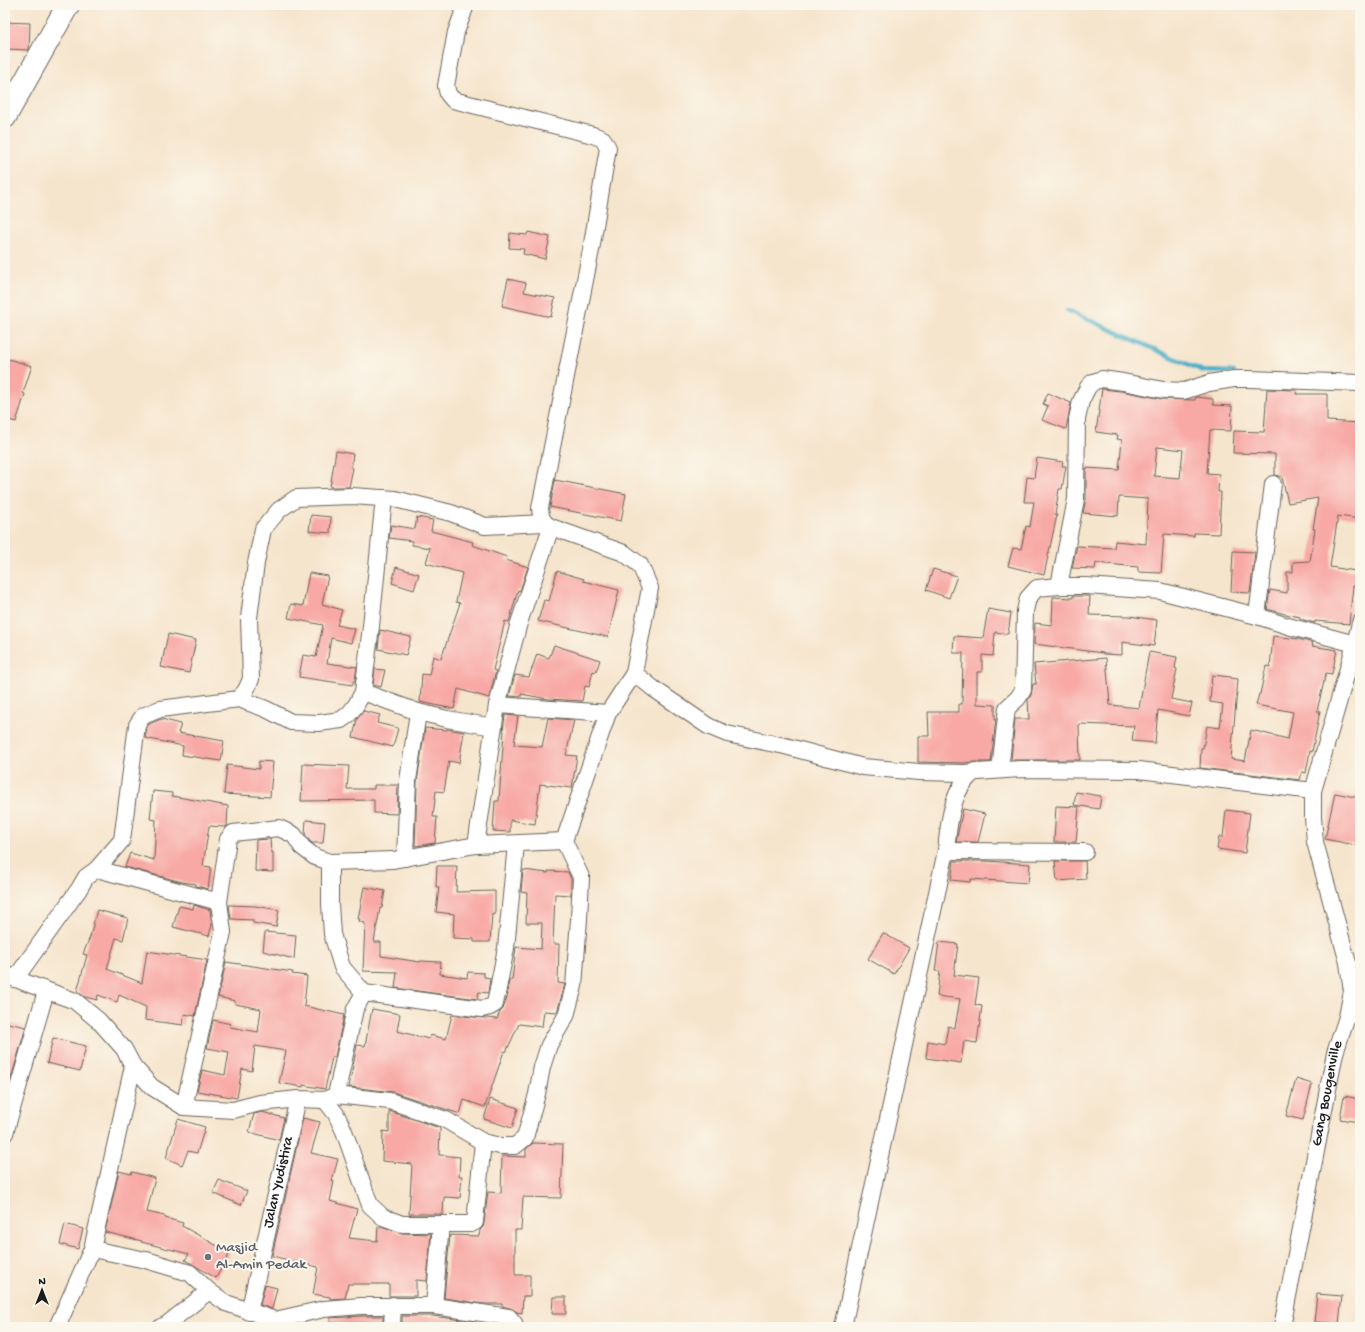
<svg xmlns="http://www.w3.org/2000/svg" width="1365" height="1332" viewBox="0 0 1365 1332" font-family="'Gochi Hand',sans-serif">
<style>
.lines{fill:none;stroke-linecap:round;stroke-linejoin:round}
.stream{stroke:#49afc8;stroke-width:4.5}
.building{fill:#f8a9a5;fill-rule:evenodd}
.minor-casing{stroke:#68625a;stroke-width:18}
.primary-casing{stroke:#68625a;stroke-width:24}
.minor{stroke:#fff;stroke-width:16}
.primary{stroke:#fff;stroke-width:22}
.worship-dot{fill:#6b7280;stroke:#fbf7ec;stroke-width:1.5}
.labels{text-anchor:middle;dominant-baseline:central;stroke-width:4;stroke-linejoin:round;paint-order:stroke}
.street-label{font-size:15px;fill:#1c1c1c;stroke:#fbf7ec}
.worship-label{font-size:15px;fill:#5b616d;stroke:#fbf7ec;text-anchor:start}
</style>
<rect width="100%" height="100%" fill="#fbf7ec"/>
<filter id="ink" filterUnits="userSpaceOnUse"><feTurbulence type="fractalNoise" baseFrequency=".025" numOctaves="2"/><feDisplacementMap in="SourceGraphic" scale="8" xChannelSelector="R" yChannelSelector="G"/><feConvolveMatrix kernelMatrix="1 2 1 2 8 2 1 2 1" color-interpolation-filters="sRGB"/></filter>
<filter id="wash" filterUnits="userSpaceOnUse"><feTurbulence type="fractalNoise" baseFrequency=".012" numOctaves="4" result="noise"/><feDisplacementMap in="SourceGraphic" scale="16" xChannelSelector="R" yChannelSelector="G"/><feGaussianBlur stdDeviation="0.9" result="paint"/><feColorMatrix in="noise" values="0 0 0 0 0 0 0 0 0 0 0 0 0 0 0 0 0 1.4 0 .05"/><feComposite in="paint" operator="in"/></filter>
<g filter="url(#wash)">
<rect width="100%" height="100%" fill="#f6e5cd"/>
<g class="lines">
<path class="stream" d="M1067 310 1203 371 1234 372"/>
</g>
<g id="blocks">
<g class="building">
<path d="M5 22 30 23 29 50 5 49Z"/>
<path d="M528 232 550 237 545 259 523 254 524 249 509 248 510 233 527 235Z"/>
<path d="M508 279 526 283 524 292 555 298 551 317 502 306Z"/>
<path d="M5 358 32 366 23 393 25 394 16 422 5 419Z"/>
<path d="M1102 389 1121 391 1163 399 1195 400 1196 397 1213 399V405L1232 406 1231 431 1210 430 1207 473 1219 474 1218 492H1221L1219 534 1194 533V536L1164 534 1161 573 1138 572V567L1096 563 1095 569 1072 568 1077 546 1114 548 1115 541 1146 544 1148 499 1119 497 1118 516 1083 513 1086 499V468L1119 470 1122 440 1117 439 1118 435 1096 432ZM1157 447 1183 450 1180 478 1154 476Z"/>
<path d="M1267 389 1297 390 1296 394H1327V421L1360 423V519L1338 516 1330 567 1356 571V572L1360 573V587L1353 586 1349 624 1315 621V623L1300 619V617L1285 614 1267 609 1270 590 1287 593V572H1293V562L1310 561 1315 529H1313L1318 498 1288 503 1282 477 1275 475V454L1233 453 1234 431 1264 432Z"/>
<path d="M1048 393 1071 403 1066 429 1042 420 1048 406 1043 404Z"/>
<path d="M336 451 353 454 351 468H353L349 487H330Z"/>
<path d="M1037 458 1063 462 1062 466H1066L1062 489H1059L1055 515H1057L1044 575 1008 566 1013 548 1021 549 1026 526 1030 527 1034 502H1024L1027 477 1034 478Z"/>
<path d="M555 480 626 494 621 521 550 507Z"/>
<path d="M311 515 331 517 330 533 309 531Z"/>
<path d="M417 517 433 520 431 531 473 542 472 545 507 557 506 560 528 567 520 591 518 590 509 622 505 621 493 670 496 671 489 698 458 689 454 709 420 702 422 674 429 675 433 656 441 659 460 603 456 602 462 573 426 563 430 548 412 545V541L389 538 391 525 415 529Z"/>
<path d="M1233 551 1255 552 1250 593 1231 592Z"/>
<path d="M396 567 419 574 414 590 392 583Z"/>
<path d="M933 569 957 576 949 598 926 590Z"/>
<path d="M557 571 584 579 583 581 619 590 608 637 538 621 544 600 549 601Z"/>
<path d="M309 573 328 576 322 604 342 610 337 625 355 629 351 643 331 638 327 663 357 667 355 681H353V685L299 677 303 655 316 657 323 625 288 618 291 604 303 606Z"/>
<path d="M1073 596H1090L1089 615 1129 616 1157 620 1154 646 1122 642V655L1103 654V653L1034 644 1035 623 1052 625 1053 597 1073 598Z"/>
<path d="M988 609 1011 613 1008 634 995 632 993 656 982 655V672H977V704L995 705V719H996L991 762H973L964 763 918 762V736H929L928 712H959V704H962L963 653H953L954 636 983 638Z"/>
<path d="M380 630 411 637 406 655 378 649Z"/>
<path d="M168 634 196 640 189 673 161 667Z"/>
<path d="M1273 636 1298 639 1313 643 1312 646 1337 650 1332 674 1326 673 1317 711H1320L1315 737 1312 752 1310 751 1306 773 1302 772 1300 780 1200 768 1201 748H1203L1207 726 1220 728 1223 704 1210 702 1212 675 1231 677V678L1238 679 1231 759 1245 761 1251 730 1288 739 1293 712 1256 705 1259 694H1260L1266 666 1270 667Z"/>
<path d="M554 645 600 660 596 672 593 671 589 687 585 686 582 701 548 699 521 694V697L509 696 515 675 529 677 537 654 549 658Z"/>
<path d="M1149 652 1177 657 1175 668 1177 669 1171 699 1192 703 1189 716 1158 710 1155 743 1132 741 1134 726 1079 724 1080 760H1011L1015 719H1029L1028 700 1031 695 1033 684H1036L1034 664 1106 658 1110 705 1139 708Z"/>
<path d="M375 669 385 670 381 687 373 685Z"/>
<path d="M364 711 380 715 377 723 398 728 393 747 353 737 357 719Z"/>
<path d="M505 715 518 716 514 745 542 747 548 718 574 720 566 755 577 756 572 788 540 784 535 824 510 820V832L493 831 495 801H499L504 731H503Z"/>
<path d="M161 719 181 724 178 733 224 741 221 761 182 755 183 746 145 738 147 727 149 724Z"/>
<path d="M425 728 447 730V729L464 732 459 763 449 761 444 792 436 791 433 817H437L435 843 415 846 417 782Z"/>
<path d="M259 761 273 762 270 797 224 794 227 765 259 769Z"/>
<path d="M303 764 349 766 347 789H374V785H398L397 814 374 813V800L301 801Z"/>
<path d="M153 791 172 793V796L228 806 227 826 225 827 209 826 203 866 211 867 208 889 196 886V884L182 882 125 867 130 853 154 860 156 820 150 819Z"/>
<path d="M1076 792 1101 796 1099 809 1074 805Z"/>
<path d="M1335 793 1360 798V846L1325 839Z"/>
<path d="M1056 806 1079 807 1076 842H1054Z"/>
<path d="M963 809 985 814 978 842H956Z"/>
<path d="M1226 810 1250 813 1245 853 1217 849 1219 837H1223Z"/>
<path d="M306 820 325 822 323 843H312L309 840 305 834Z"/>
<path d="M270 839 271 852H273V872L255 871 256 840Z"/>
<path d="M954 861H987L1030 864 1028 883 971 879 970 882 951 880Z"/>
<path d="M1055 861H1085L1086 879 1057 881Z"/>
<path d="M437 866H457L456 892 495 891V914H492L490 942H474V939L453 938 454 914 436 912 439 887H436Z"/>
<path d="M523 870 548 873V871L568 872 571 879V895L555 894 553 944H559L558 983 565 984 557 1012 544 1011 542 1027 519 1024 506 1052 504 1051 485 1107 464 1100 460 1114 393 1092 349 1087 357 1045 365 1046 372 1009 400 1014 397 1031 429 1039 430 1035 446 1039 452 1015 497 1019 500 1012 503 1009 508 994H507L509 980H512L516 947 541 949 542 923H526L527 893 521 892Z"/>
<path d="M364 887 385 891 382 908H380L374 942H381V956L420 962V961L441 962 440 974 467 978 468 972 484 973V977L490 978 488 993 479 992 477 999 395 988 397 972 363 971 365 923 359 922 360 919H358Z"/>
<path d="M194 905 210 910 212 925 209 936 173 927 179 906 193 909Z"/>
<path d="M229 905 255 906 279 910 276 927 253 923V920L231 919Z"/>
<path d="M97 910 128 918 123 940 116 938 107 969 142 983 147 951 207 960 195 1016 184 1014 183 1025 145 1020 146 1007 119 995 117 1002 98 995 97 1000 85 997 77 992 87 955 83 954 90 937Z"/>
<path d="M265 932 296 935 294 959 263 951Z"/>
<path d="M883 933 909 948 894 974 868 959Z"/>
<path d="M939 942 958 944 954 975 979 978 975 1005 982 1006 977 1043 964 1041 961 1063 926 1058 928 1041 945 1044 948 1026 955 1028 960 999 937 996 940 971H935Z"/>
<path d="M226 962 293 972 292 974 307 976 304 1006 344 1015 335 1057H332L325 1089 303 1085V1087L279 1083 286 1051 255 1046 252 1071 242 1069 237 1098 197 1091 202 1070 225 1075 229 1052 207 1048 213 1020 231 1024 230 1027 258 1032 261 1009 235 1004V1001L218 997Z"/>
<path d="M8 1023 26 1027 5 1099V1035Z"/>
<path d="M53 1038 86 1046 80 1071 47 1063Z"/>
<path d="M1296 1079 1312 1084 1303 1120 1286 1116Z"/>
<path d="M1344 1096 1360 1099V1112L1358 1122 1340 1119Z"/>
<path d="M490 1099 518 1108 512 1128 484 1119Z"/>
<path d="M389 1111 440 1128 439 1155 460 1157 459 1176H462L460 1198 444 1197 443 1214H409L412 1164 382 1161 383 1131 389 1132Z"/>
<path d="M262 1112 284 1118 279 1140 249 1132 254 1114Z"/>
<path d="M303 1118 320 1122 311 1153 338 1159 332 1181H334L330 1201 357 1209 349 1238 377 1241 378 1227H384L402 1233 431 1234 427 1281 416 1280V1296H389V1284H348L345 1298 330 1299V1297L313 1294 318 1267 272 1256Z"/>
<path d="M178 1119 205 1127 197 1153 188 1151 182 1165 166 1158Z"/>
<path d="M533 1143 563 1144 561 1198 523 1197 521 1230H515V1275H530V1296H523L522 1313 517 1312 510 1308 502 1306V1304H484L444 1298 450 1235 479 1236 480 1230 483 1227 484 1223 488 1192 501 1193 502 1156 526 1157V1149Z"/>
<path d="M119 1171 131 1174 132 1172 155 1178 147 1212 165 1216V1218L183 1223 182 1226 230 1253 216 1278 185 1260 189 1254 141 1242 142 1241 105 1232Z"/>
<path d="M219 1180 247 1191 241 1205 213 1193Z"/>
<path d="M65 1224 83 1229 78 1249 60 1244Z"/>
<path d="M265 1285 277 1288 272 1309 260 1305Z"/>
<path d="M1317 1294 1342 1296 1339 1324 1314 1322Z"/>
<path d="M553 1297H566V1314H552Z"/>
<path d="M361 1316H383V1326L373 1327H333L334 1323 330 1322V1318Z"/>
<path d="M402 1316H433L476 1322V1327H402Z"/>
</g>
</g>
</g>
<g filter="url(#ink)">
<use href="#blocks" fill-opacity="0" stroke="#68625a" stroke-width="1"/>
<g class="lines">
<g class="minor-casing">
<g id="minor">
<path d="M466 5 456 32 446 86 448 94 453 100 593 135 603 139 608 148 591 250 540 508C541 518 542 522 551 527L624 553 640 565 650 588 634 673 608 713 497 705"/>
<path d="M1059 586 1076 499 1077 419 1081 401 1088 387 1093 382 1102 379 1123 382 1163 390 1184 391 1209 383 1234 379H1249L1360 383"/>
<path d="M1257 616 1273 484"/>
<path d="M634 673 654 689 708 726 727 734 785 746 863 767 919 772 964 773 1020 769 1139 770 1313 791"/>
<path d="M363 692 418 712 447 719 494 727"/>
<path d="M239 699 246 690 251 679 249 618 256 563 263 529 279 510 296 498 352 496 395 499 451 513 485 526 544 523"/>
<path d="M1000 770 1007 708 1018 698 1023 690 1025 611 1028 598 1037 588 1059 586H1086L1160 591 1257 616 1288 626 1355 644"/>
<path d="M476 845 497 705 519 623 551 527"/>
<path d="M946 851 1085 852"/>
<path d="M405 858 408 781 418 712"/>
<path d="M330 862V904L332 934 342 967 364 993 355 1009 336 1095"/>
<path d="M97 869 219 902"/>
<path d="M5 975 75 1001 99 1021 124 1049 133 1066 152 1087 184 1107 233 1110 260 1103 298 1099 325 1100 336 1095 390 1101 446 1120 483 1142 500 1146H515L525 1138 537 1094 542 1067 549 1045 566 1016 574 986 579 919 581 877 564 841 608 713"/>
<path d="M15 979 79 889 86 877 97 869 122 840 137 725 143 716 160 709 239 699 266 709 291 722 319 723 341 720 349 714 356 705 363 692 371 626 384 498"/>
<path d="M364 993 482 1009 490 1007 495 1004 506 948 516 844"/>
<path d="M325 1100 336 1114 344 1131 370 1205 383 1217 402 1224H441"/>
<path d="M184 1107 223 932 219 902 228 839 233 833 279 828 294 835 302 847 315 857 330 862 393 860 476 845 564 841"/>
<path d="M5 1133 46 991"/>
<path d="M92 1249 146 1260 190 1273 209 1291"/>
<path d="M434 1306 509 1317 514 1323 515 1327"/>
<path id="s1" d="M249 1312 298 1099"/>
<path d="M57 1327 92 1249 133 1066"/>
<path d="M161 1327 166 1325 209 1291 226 1303 275 1320 324 1309 361 1306H434L441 1224H471L475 1222 483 1142"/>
<path d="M392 1327 393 1305"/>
<path d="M843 1327 946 851C948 830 951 796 966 780 969 776 972 774 975 771"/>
<path id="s2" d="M1282 1327 1335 1053 1347 1017 1352 991 1348 963 1315 842 1313 817V791L1355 644 1360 623"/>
</g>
</g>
<g class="primary-casing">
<path id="primary" d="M5 117 68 5"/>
</g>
<use href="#minor" class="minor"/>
<use href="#primary" class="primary"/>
</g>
</g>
<circle class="worship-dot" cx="208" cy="1257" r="4"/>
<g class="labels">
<g class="street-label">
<text stroke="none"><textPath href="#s2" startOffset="238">Gang Bougenville</textPath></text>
<text stroke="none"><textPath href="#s1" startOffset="133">Jalan Yudistira</textPath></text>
</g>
<g class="worship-label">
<text x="216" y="1248">Masjid<tspan x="216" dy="17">Al-Amin Pedak</tspan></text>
</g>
</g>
<rect width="1365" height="1332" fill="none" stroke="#fbf7ec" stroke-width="20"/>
<g transform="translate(42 1290)" stroke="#fbf7ec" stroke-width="3" paint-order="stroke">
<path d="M0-3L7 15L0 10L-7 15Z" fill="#1c1c1c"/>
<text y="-6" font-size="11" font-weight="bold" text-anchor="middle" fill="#1c1c1c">N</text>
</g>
</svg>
